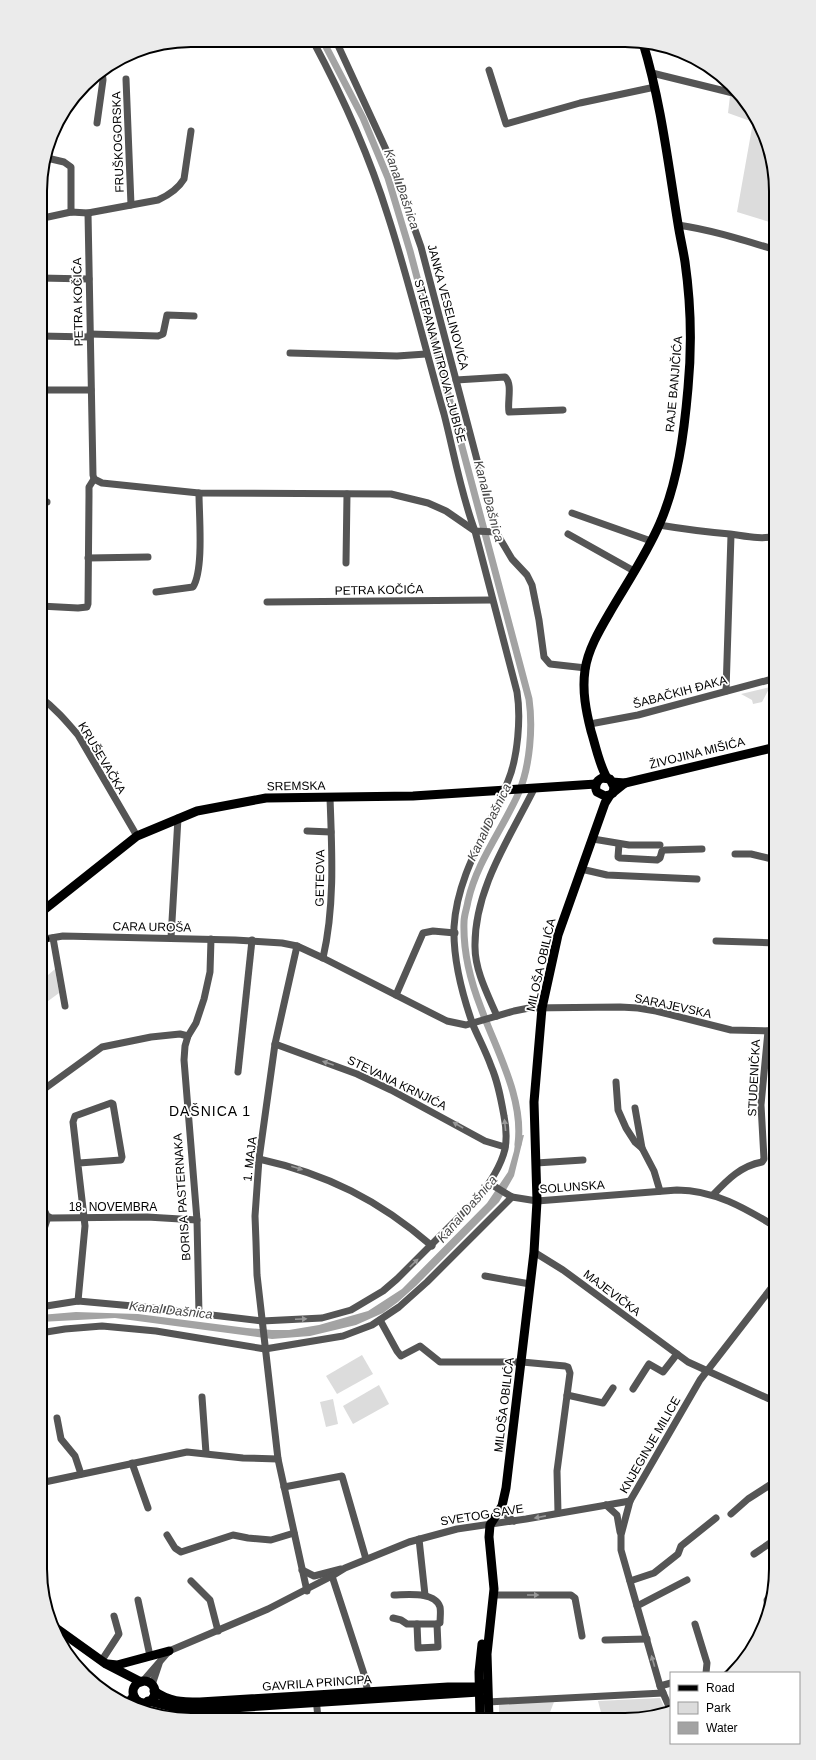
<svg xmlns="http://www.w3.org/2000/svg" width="816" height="1760" viewBox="0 0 816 1760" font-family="Arial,sans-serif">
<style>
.green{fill:#dcdcdc}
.water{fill:#a3a3a3}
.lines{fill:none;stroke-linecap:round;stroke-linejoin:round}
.canal{stroke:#a3a3a3;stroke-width:7}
.minor{stroke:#555;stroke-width:7}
.major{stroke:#000;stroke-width:9}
.oneway{fill:#999}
.labels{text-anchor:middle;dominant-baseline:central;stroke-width:3.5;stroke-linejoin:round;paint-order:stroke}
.street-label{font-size:12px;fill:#000;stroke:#fff}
.water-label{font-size:13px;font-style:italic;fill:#444;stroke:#fff}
.quarter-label{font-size:14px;letter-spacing:1px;fill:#000;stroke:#fff}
.rim{fill:none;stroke:#000;stroke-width:2}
</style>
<rect width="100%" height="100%" fill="#fff"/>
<g class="green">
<path d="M730 96 743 99 751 107 771 152 776 191V224L737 212 753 122 728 113Z"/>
<path d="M770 687 762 702 753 704 752 700 741 694Z"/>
<path d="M55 969 59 993 40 1007V982Z"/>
<path d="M362 1355 373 1374 337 1394 326 1376Z"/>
<path d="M379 1385 389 1404 353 1424 343 1406Z"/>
<path d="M333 1399 338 1424 326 1427 320 1402Z"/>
<path d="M660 1698 667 1713 625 1720H603L598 1701Z"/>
<path d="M554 1702 547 1720 499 1719V1703Z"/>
</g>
<path class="water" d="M524 1135 514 1176 499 1202 417 1285 398 1302 383 1313 356 1325 310 1336 272 1339 115 1318 40 1322V1315L76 1312 138 1314 247 1328 272 1330H289L319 1325 368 1311 402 1289 487 1203 508 1172 514 1151 516 1136Z"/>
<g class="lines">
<path class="canal" d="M323 41 363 118 388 178 410 251 529 699C533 727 530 766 519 792 503 829 477 861 468 901 467 908 464 915 464 922 463 952 470 980 481 1008 496 1050 524 1098 518 1144"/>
<g class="minor">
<path d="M336 41 389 156 421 247 496 532 512 559 527 575 532 585 539 620 544 657 550 664 586 668"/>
<path d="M489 70 506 124 580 103 655 87"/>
<path d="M652 73 737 94"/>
<path d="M126 79 131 205"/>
<path d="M97 123 103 80 102 71"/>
<path d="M47 158 64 162 71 167V212"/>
<path d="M40 216 48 217 71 212 88 213 158 200C169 195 178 189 184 179L191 131"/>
<path d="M678 225C712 230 743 240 776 250"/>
<path d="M40 278 89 279"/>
<path d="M90 334 158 336 163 334 167 315 194 316"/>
<path d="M40 336 90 337"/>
<path d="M290 353 397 356 426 354"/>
<path d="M456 380 505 377C513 384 507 402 509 412L563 410"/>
<path d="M40 390H91"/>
<path d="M94 479 102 483 199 493 391 494 428 503 446 511 475 531 496 532"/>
<path d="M40 502H47"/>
<path d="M572 513 651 541"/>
<path d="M659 525C683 529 706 532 730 534 745 536 761 540 776 536"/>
<path d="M568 534 634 571"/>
<path d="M88 558 148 557"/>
<path d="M346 563 347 494"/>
<path d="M156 592 193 587C204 569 199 516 199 493"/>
<path d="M267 602 492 600"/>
<path d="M40 606 78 608 87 607 88 604 89 496V487L94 479 93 475 88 213"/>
<path d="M726 691 731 535"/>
<path d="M40 697C55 708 66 721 78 735L137 836"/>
<path d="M590 724 638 715 776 678"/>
<path d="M307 831 331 832"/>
<path d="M593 839 629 845H660"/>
<path d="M619 844 618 857 620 858 657 860 660 858 662 851 665 850 702 849"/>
<path d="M735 854H751L776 860"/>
<path d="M581 869 607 875 697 879"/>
<path d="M40 937 45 939 63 936 235 940 282 943 297 946 323 958 447 1021 466 1025 514 1011 529 1008 620 1007 638 1008 656 1011 731 1030 776 1031"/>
<path d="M53 938 65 1006"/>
<path d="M171 938 178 818"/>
<path d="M716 941 776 943"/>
<path d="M297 946 275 1044 259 1159 255 1216 256 1242 257 1275 278 1459 307 1591"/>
<path d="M323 958C335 906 332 851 330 798"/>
<path d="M396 995 423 933 433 931 455 933"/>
<path d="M497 1016C488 995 475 971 475 947 474 890 509 839 534 789"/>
<path d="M275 1044 357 1074 391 1090 485 1141 505 1147"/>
<path d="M238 1072 252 940"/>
<path d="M616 1082 618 1110 626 1128 635 1142 642 1148 654 1171 660 1191"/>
<path d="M40 1092 102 1047 151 1037 180 1034 188 1036"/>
<path d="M635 1108 642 1148"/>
<path d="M259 1159C327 1174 379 1200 432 1246"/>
<path d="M536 1163 583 1160"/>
<path d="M489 1183 512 1197 537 1201 677 1190C714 1190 745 1208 776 1227"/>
<path d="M713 1195C728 1179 741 1166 762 1162L764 1159 761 1105 768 1031"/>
<path d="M40 1201 47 1216 51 1218 147 1217 197 1220"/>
<path d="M770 1223 776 1205"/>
<path d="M40 1241 48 1217"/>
<path d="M534 1252 563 1270 688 1362 776 1402"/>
<path d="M485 1276 530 1284"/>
<path d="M78 1301 85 1226 73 1122 75 1116 111 1103 113 1104 122 1157 121 1160 79 1163"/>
<path d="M40 1305V1307L78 1301 144 1307 262 1321 322 1318 351 1310 383 1291 397 1279 480 1196C490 1182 501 1166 505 1149 507 1138 506 1126 504 1116 501 1099 498 1082 491 1066 486 1052 479 1039 473 1025 462 994 453 960 454 927 457 874 489 829 508 781 518 757 521 717 517 692L475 531C461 494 454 453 444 414 425 348 409 281 388 216 369 155 343 97 313 41"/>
<path d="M199 1314 197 1220 184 1060 185 1046 188 1036 196 1023 204 999 210 972 211 939"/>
<path d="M380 1320 397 1351 401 1356 420 1346 440 1362H522L565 1366 568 1367 570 1373 557 1471 558 1513"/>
<path d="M40 1333 65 1329 102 1326 156 1331 265 1349 343 1336 372 1325 399 1307 427 1282 512 1197"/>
<path d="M633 1389 649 1364 663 1372 677 1354"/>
<path d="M567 1395 603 1403 613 1388"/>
<path d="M202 1397 206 1453"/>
<path d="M57 1418 61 1439 75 1456 81 1474"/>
<path d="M132 1463 148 1508"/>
<path d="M40 1483 187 1452 243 1458 278 1459"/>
<path d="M284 1487 342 1476 366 1559"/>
<path d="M606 1505 617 1515 620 1532"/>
<path d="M502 1506 507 1516 514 1521"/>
<path d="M731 1514 748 1499 776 1481"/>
<path d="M167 1535 175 1548 181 1552 233 1535 248 1538 271 1540 294 1533"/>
<path d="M419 1539 425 1595"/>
<path d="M754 1554 776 1539"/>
<path d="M302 1570 314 1576 341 1569"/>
<path d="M332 1576 364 1674 369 1697"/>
<path d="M191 1581 210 1600 218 1631"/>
<path d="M630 1581 654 1573 678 1554 681 1546 716 1518"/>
<path d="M494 1595H571L575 1598 582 1636"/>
<path d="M138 1600 150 1656"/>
<path d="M637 1606 687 1580"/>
<path d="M768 1610 767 1600 772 1592"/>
<path d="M393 1618 401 1620 407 1624H437L440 1623C440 1618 441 1612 440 1607 435 1591 406 1595 394 1595"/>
<path d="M417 1624 418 1648 438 1647 437 1624"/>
<path d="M695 1624 707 1663 706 1673"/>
<path d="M605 1640 647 1639"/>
<path d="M102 1660 119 1634 114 1616"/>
<path d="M143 1681 169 1651 268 1609 332 1576 345 1568 409 1542 457 1529 526 1519 630 1501"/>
<path d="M152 1685 159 1664"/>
<path d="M660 1686 671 1683"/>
<path d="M316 1698 318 1718"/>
<path d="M488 1702 663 1693"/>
<path d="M671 1711 660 1686 637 1606 621 1550V1535L630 1501 700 1380 776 1282"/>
</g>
<g class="major">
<path d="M607 778C599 764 596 747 591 731 586 711 582 691 585 670 588 648 602 626 613 607 629 580 647 553 660 523 678 481 684 434 688 388 692 346 691 304 685 262 683 249 680 237 678 224 668 163 661 102 643 43"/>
<path d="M612 782 625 783 776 747"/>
<path d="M613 793 614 787 610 779 602 778C596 781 594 786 597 792L605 796 610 795 625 783"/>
<path d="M40 913 137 836 197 811 266 798 413 796 596 784"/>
<path d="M40 940 45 939"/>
<path d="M53 1626 106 1664 141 1682"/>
<path d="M108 1664 117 1665 169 1651"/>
<circle cx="144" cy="1692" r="11"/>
<path d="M154 1691C169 1702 182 1702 200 1702L448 1687H480"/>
<path d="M148 1701 179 1709 201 1710 479 1692 487 1682"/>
<path d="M126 1705 134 1696"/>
<path d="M158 1716C173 1716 186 1719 199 1710"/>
<path d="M480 1719 479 1672 482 1644"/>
<path d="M489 1719 487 1654 494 1589 489 1537 490 1525 502 1506 506 1488 534 1252 537 1201 534 1102 542 1008 558 935 605 803 610 795"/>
</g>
</g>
<defs><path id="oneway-solid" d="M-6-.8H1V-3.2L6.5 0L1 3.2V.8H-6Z"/></defs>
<g class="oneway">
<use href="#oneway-solid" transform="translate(328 1063) rotate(-161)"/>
<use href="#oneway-solid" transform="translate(458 1125) rotate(-150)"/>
<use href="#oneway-solid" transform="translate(505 1125) rotate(-96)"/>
<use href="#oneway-solid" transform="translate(297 1168) rotate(17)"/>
<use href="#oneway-solid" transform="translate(414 1263) rotate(-44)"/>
<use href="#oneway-solid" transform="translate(301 1319) rotate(-2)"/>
<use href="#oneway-solid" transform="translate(540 1517) rotate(169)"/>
<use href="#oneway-solid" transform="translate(533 1595)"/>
<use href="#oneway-solid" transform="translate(653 1661) rotate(-106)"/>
</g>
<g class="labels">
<g class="street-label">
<text transform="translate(118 142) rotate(-92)">FRUŠKOGORSKA</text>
<text transform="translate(78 302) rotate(-91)">PETRA KOČIĆA</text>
<text transform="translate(448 307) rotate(75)">JANKA VESELINOVIĆA</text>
<text transform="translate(440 361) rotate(75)">STJEPANA MITROVA LJUBIŠE</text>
<text transform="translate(674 384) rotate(-85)">RAJE BANJIČIĆA</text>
<text transform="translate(379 590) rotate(-1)">PETRA KOČIĆA</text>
<text transform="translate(680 692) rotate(-15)">ŠABAČKIH ĐAKA</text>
<text transform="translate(697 753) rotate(-14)">ŽIVOJINA MIŠIĆA</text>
<text transform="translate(102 758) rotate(59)">KRUŠEVAČKA</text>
<text transform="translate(296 786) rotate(-1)">SREMSKA</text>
<text transform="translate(320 878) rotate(-89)">GETEOVA</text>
<text transform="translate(152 927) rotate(1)">CARA UROŠA</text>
<text transform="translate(541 965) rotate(-77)">MILOŠA OBILIĆA</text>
<text transform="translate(673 1006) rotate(12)">SARAJEVSKA</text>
<text transform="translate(754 1078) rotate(-87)">STUDENIČKA</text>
<text transform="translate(397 1083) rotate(26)">STEVANA KRNJIĆA</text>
<text transform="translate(250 1159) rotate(-83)">1. MAJA</text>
<text transform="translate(572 1187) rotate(-4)">SOLUNSKA</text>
<text transform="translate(182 1197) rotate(-94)">BORISA PASTERNAKA</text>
<text x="113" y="1207">18. NOVEMBRA</text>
<text transform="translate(612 1293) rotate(37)">MAJEVIČKA</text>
<text transform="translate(504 1405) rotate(-83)">MILOŠA OBILIĆA</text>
<text transform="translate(650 1445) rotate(-60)">KNJEGINJE MILICE</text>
<text transform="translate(482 1515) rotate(-9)">SVETOG SAVE</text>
<text transform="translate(317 1683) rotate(-4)">GAVRILA PRINCIPA</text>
</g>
<g class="water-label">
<text transform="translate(402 189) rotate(71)">Kanal Dašnica</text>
<text transform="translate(489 501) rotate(75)">Kanal Dašnica</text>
<text transform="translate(489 822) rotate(-64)">Kanal Dašnica</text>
<text transform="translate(467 1209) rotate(-49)">Kanal Dašnica</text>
<text transform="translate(171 1310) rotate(6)">Kanal Dašnica</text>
</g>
<g class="quarter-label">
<text x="210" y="1111">DAŠNICA 1</text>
</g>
</g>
<path d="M0 0H816V1760H0ZM191 47H625A144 144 0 0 1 769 191V1569A144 144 0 0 1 625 1713H191A144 144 0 0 1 47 1569V191A144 144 0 0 1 191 47Z" fill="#ebebeb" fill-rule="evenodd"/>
<path class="rim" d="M191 47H625A144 144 0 0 1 769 191V1569A144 144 0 0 1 625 1713H191A144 144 0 0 1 47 1569V191A144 144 0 0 1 191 47Z"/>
<rect x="670" y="1672" width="130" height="72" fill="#ffffff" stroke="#999999"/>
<rect x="678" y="1685" width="20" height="6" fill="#000000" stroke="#999999"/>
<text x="706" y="1692" font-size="12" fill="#000000">Road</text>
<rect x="678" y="1702" width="20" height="12" fill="#dcdcdc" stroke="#999999"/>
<text x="706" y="1712" font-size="12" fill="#000000">Park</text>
<rect x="678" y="1722" width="20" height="12" fill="#a3a3a3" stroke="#999999"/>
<text x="706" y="1732" font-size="12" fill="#000000">Water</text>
</svg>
